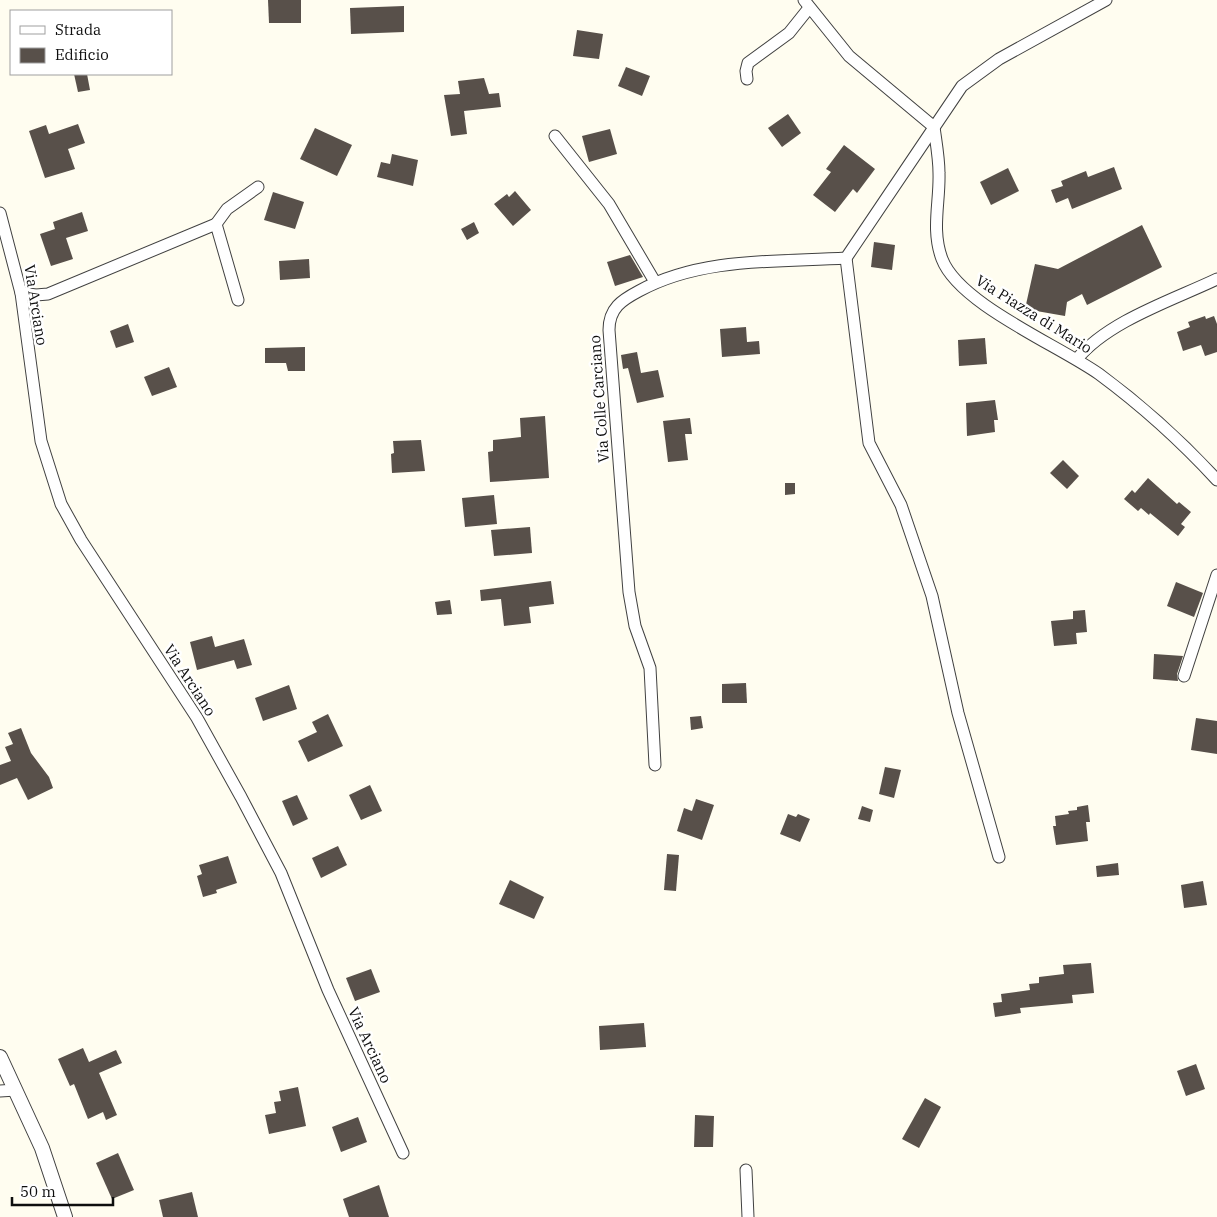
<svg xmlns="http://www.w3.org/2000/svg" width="1217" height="1217" viewBox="0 0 1217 1217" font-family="'IBM Plex Serif',serif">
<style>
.building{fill:#58504a}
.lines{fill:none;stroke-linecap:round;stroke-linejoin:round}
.minor-casing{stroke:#414141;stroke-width:13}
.tertiary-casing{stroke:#414141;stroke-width:16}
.minor{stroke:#fff;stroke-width:11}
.tertiary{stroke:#fff;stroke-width:14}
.labels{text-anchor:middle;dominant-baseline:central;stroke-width:5;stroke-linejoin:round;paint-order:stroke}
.street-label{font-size:15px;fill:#0e0e0e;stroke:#fff}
</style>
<rect width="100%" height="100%" fill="#fffdf0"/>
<g class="building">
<path d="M268 0H301V23H269Z"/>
<path d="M404 6V32L351 34 350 8Z"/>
<path d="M577 30 603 34 599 59 573 56Z"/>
<path d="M626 67 650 76 642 96 618 86Z"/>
<path d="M74 74H87L90 90 78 92Z"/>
<path d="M484 78 489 94 499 93 501 107 464 111 467 134 451 136 444 95 460 94 458 81Z"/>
<path d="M788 114 801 133 782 147 768 128Z"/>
<path d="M78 124 85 143 68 149 75 169 45 178 29 131 46 125 49 134Z"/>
<path d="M315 128 352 145 337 176 300 159Z"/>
<path d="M610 129 617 154 589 162 582 136Z"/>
<path d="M844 145 875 169 857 193 853 189 835 212 813 195 831 172 826 169Z"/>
<path d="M392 154 418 160 413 186 377 177 381 162 390 164Z"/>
<path d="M1114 167 1122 189 1072 209 1068 198 1056 203 1051 190 1063 186 1061 181 1086 171 1088 177Z"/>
<path d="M1008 168 1019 191 991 205 980 182Z"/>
<path d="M515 191 531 210 513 226 494 204 507 194 509 197Z"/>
<path d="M273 192 304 202 295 229 264 220Z"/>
<path d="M82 212 88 231 66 238 73 259 51 266 40 234 55 229 53 222Z"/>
<path d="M474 222 479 233 467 240 461 229Z"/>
<path d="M1142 225 1162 267 1087 305 1082 294 1067 302 1065 316 1025 309 1035 264 1058 269Z"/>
<path d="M874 242 895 245 892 270 871 267Z"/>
<path d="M630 255 643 277 615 286 607 262Z"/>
<path d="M309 259 310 278 280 280 279 261Z"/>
<path d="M1205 316 1206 319 1214 316 1217 324V352L1205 356 1201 345 1183 351 1177 332 1190 327 1188 322Z"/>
<path d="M128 324 134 342 116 348 110 331Z"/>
<path d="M746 327 747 342 759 341 760 354 722 357 720 329Z"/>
<path d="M985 338 987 364 959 366 958 340Z"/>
<path d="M305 347V371H288L286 363H265V348Z"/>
<path d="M637 352 641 373 658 370 664 397 637 403 628 368 623 369 621 355Z"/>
<path d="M169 367 177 387 152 396 144 377Z"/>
<path d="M995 400 998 420H994L995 432 967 436 966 403Z"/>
<path d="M545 416 549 478 490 482 488 452 493 451V440L521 437 520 418Z"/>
<path d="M690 418 692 434H685L688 460 668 462 663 421Z"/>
<path d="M421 440 425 471 392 473 391 454 394 453 393 441Z"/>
<path d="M1063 460 1079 476 1067 489 1050 473Z"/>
<path d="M1148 478 1177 504 1179 502 1191 512 1181 524 1185 527 1178 536 1150 513 1149 515 1141 508 1138 511 1124 499 1132 490 1135 493Z"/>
<path d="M785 483H795V494L785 495Z"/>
<path d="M494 495 497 524 465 527 462 498Z"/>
<path d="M530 527 532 553 494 556 491 530Z"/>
<path d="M551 581 554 604 529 607 531 623 504 626 501 599 481 601 480 590Z"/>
<path d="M1176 582 1203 593 1194 617 1167 606Z"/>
<path d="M450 600 452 614 437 615 435 602Z"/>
<path d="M1085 610 1087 632 1076 633 1077 644 1054 646 1051 621 1073 619V611Z"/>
<path d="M212 636 215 647 244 639 252 665 237 669 234 660 197 670 190 642Z"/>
<path d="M1154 654 1183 656 1177 674 1178 681 1153 679Z"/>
<path d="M746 683 747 703H722V684Z"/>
<path d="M289 685 297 709 263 721 255 698Z"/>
<path d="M328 714 343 746 308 762 298 741 317 732 312 722Z"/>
<path d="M701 716 703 728 691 730 690 717Z"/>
<path d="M1196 718 1217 721V754L1191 750Z"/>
<path d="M21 728 31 753 49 777 53 788 28 800 17 778 0 785V765L11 761 5 747 13 744 8 733Z"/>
<path d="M885 767 901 770 894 798 879 794Z"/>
<path d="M370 785 382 811 361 820 349 795Z"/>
<path d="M297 795 308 819 293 826 282 801Z"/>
<path d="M696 799 714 805 702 840 677 831 684 808 692 811Z"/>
<path d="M1088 805 1090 822H1086L1088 841 1056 845 1053 826H1056L1055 816 1069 814 1068 811 1077 810V807Z"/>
<path d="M862 806 873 810 870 822 858 819Z"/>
<path d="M788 814 796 817 798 814 810 819 800 842 780 834Z"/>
<path d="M338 846 347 865 321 878 312 858Z"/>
<path d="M667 854 679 855 676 891 664 890Z"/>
<path d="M228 856 237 883 216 890 217 893 203 897 197 876 202 874 199 865Z"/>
<path d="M1118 863 1119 875 1097 877 1096 866Z"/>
<path d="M510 880 544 897 534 919 499 904Z"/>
<path d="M1203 881 1207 905 1184 908 1181 885Z"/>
<path d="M1091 963 1094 993 1072 995 1073 1003 1020 1008 1021 1013 995 1017 993 1003 1002 1002 1001 994 1030 990 1029 984 1039 983V977L1064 974 1063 965Z"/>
<path d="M371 969 380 992 355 1001 346 978Z"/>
<path d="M644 1023 646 1047 600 1050 599 1026Z"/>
<path d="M83 1048 89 1062 116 1050 122 1063 99 1073 117 1115 106 1120 103 1112 88 1119 74 1084 70 1086 58 1059Z"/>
<path d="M1196 1064 1205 1089 1186 1096 1177 1071Z"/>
<path d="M298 1087 306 1126 269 1134 265 1115 276 1113 274 1102 281 1101 279 1091Z"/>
<path d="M925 1098 941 1107 919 1148 902 1139Z"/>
<path d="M695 1115 714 1116 713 1147H694Z"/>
<path d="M358 1117 367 1142 341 1152 332 1127Z"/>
<path d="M118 1153 134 1190 112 1199 96 1163Z"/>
<path d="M379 1185 389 1217H349L343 1199Z"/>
<path d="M192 1192 198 1217H163L159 1200Z"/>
</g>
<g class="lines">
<g class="minor-casing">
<g id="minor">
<path d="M804 0 849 56 934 127C936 142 939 158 939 173 940 202 931 230 942 259 959 304 1058 345 1099 374 1141 405 1181 441 1217 480"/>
<path d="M747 79 746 71 748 63 789 33 809 8"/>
<path d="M555 136 609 204 655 282"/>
<path d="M0 213 21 293 41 441 61 504 81 540 197 718 241 797 281 873 328 990 403 1153"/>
<path d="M216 224 227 209 258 187"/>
<path d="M846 258 869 443 901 505 932 596 958 713 999 857"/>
<path d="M21 293 36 295 48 294 216 224 238 300"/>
<path d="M1077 359C1108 321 1173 300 1217 279"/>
<path d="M1184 676 1217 575"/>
<path d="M655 765 650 668 635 626 629 592 609 330C609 308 622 300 639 291 701 257 777 262 846 258L962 86 999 59 1106 0"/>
<path d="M0 1091 16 1090"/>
<path d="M746 1170 748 1217"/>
</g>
</g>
<g class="tertiary-casing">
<path id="tertiary" d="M0 1057 42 1148 65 1217"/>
</g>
<use href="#minor" class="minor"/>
<use href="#tertiary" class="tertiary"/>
</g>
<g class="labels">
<g class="street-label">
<text transform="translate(36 305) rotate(81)">Via Arciano</text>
<text transform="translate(1034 314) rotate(32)">Via Piazza di Mario</text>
<text transform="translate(599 399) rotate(-94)">Via Colle Carciano</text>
<text transform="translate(190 680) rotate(57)">Via Arciano</text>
<text transform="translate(370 1045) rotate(65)">Via Arciano</text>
</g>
</g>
<rect x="10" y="10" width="162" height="65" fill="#ffffff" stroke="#9f9f9f"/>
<rect x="20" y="26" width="25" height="8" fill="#ffffff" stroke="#9f9f9f"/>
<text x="55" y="35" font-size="15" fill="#0e0e0e">Strada</text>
<rect x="20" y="48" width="25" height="15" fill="#58504a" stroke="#9f9f9f"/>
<text x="55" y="60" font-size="15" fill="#0e0e0e">Edificio</text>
<path d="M12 1197v8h101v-8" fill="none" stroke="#0e0e0e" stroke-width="2.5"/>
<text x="20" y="1197" font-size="15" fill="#0e0e0e" stroke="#ffffff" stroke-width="4" paint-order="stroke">50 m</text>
</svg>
